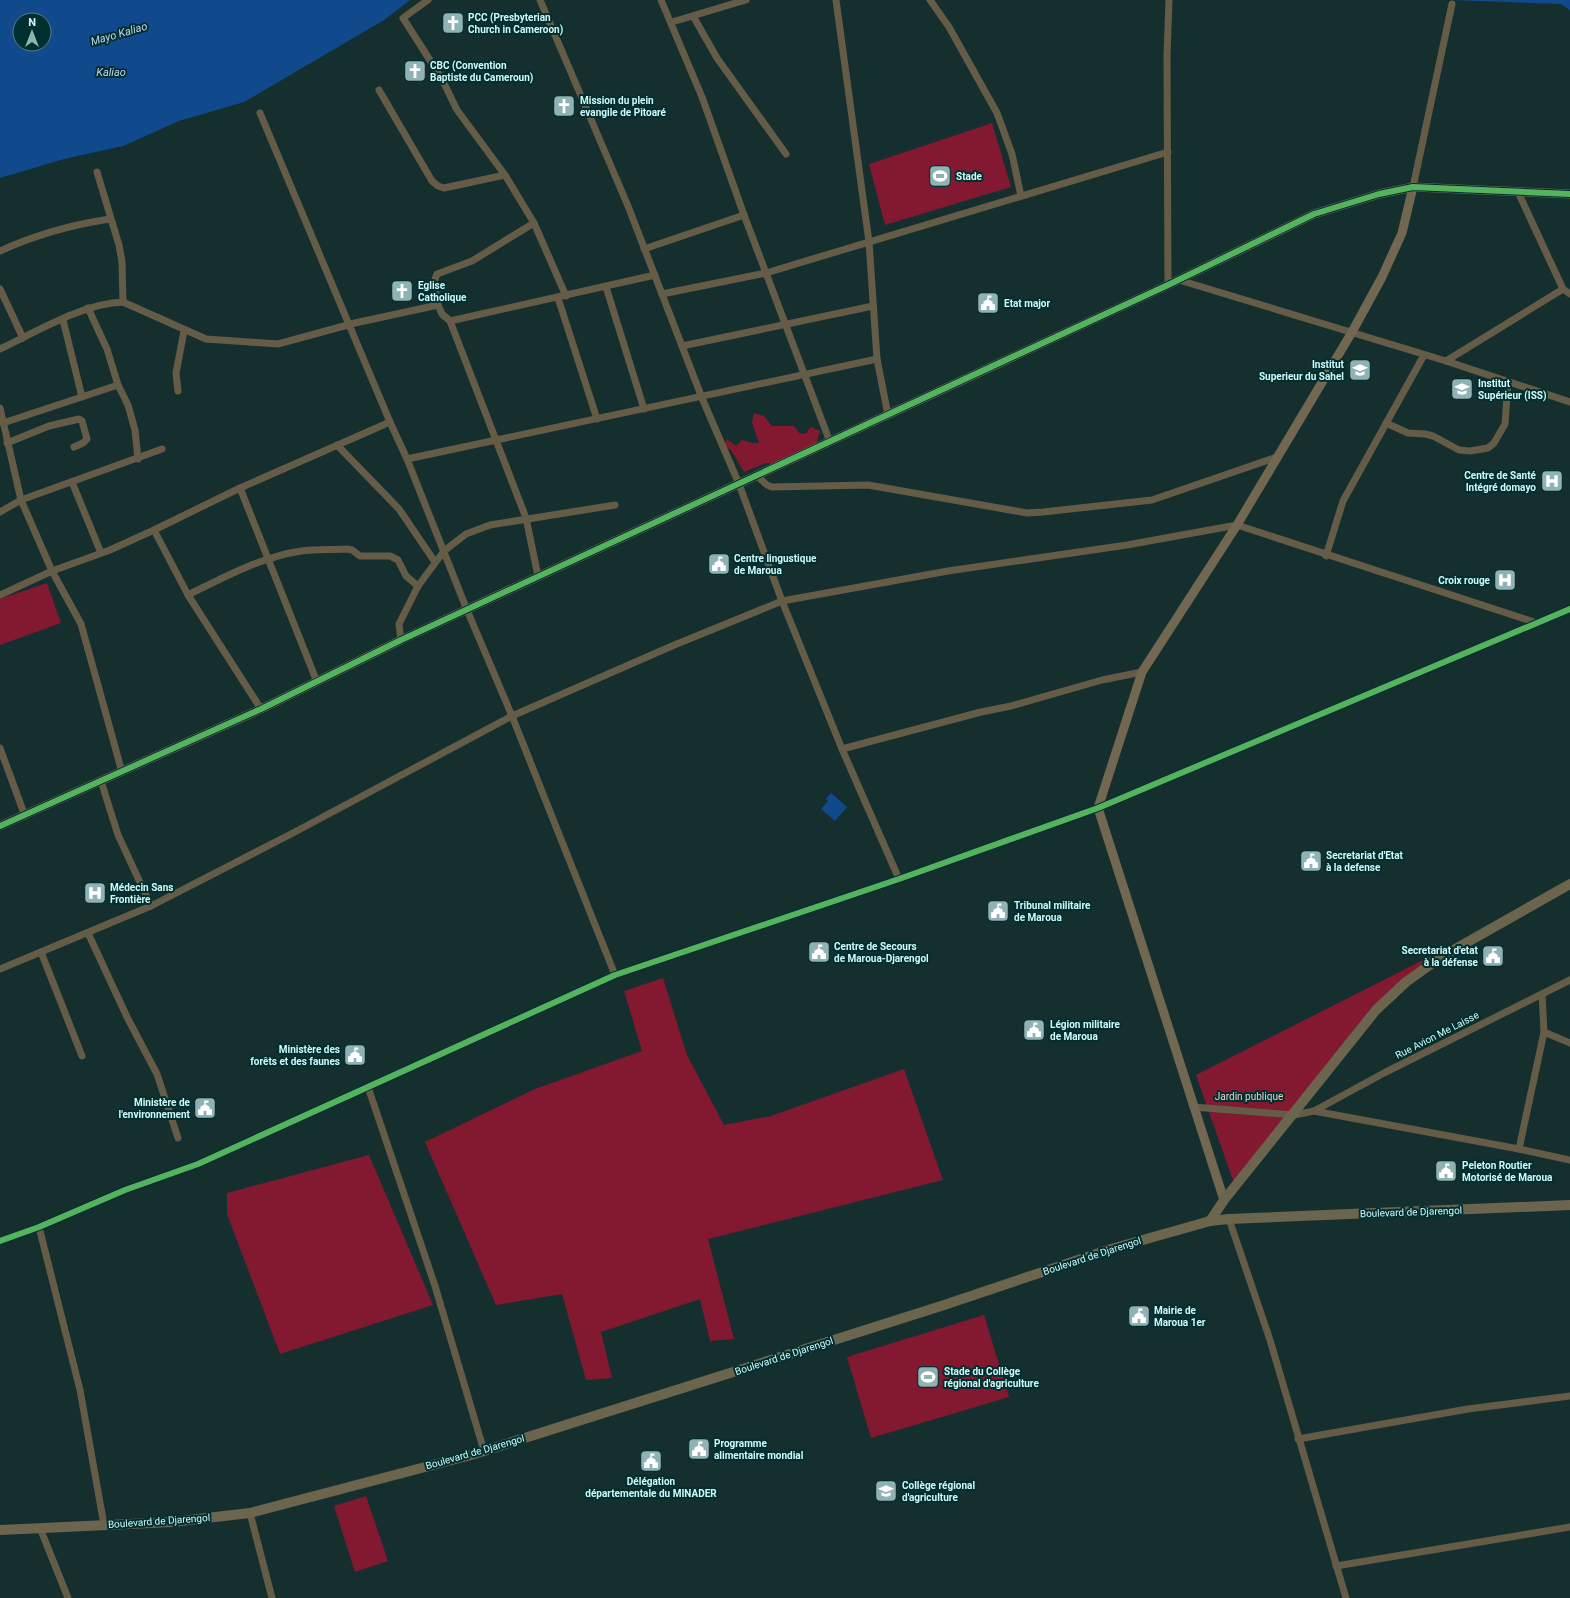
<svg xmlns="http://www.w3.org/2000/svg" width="1570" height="1598" viewBox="0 0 1570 1598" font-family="Roboto,sans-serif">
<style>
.green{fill:#831831}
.water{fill:#114a8c;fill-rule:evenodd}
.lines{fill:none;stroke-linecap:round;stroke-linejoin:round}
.street{stroke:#655c48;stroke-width:7}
.secondary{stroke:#726851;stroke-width:9}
.primary{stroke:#6b654e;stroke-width:10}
.cycleway-casing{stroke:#002f30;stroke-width:8}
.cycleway{stroke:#56b35d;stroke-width:6}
.labels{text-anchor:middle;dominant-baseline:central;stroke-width:4;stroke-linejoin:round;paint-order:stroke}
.poi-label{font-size:10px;font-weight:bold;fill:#d2f9f9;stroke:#002f30;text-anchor:start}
.street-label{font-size:10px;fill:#d2f9f9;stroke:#002f30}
.park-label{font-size:10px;fill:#edcbcc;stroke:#002f30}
.water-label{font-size:11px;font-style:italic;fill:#c3d5ee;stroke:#002f30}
</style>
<rect width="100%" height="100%" fill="#152f2f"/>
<g class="green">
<path d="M992 123 1011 187 885 225 869 164Z"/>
<path d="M754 413 764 416 772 426H794L799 433 805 434 811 427 820 431 815 449 781 465 766 463 744 472 731 450 723 446 727 439 736 446 742 440 753 443H759L752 423Z"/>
<path d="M47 583 61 623 0 645V599Z"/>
<path d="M1441 951 1372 1007 1234 1183 1196 1075Z"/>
<path d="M663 978 687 1055 724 1125 771 1116 904 1069 943 1180 708 1239 734 1339 710 1341 700 1299 601 1332 612 1378 586 1380 562 1294 496 1305 425 1142 535 1089 642 1051 624 991Z"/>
<path d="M369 1155 433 1305 280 1354 227 1214V1193Z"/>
<path d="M984 1315 1009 1397 871 1438 847 1357Z"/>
<path d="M366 1496 388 1561 355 1572 334 1506Z"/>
</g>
<g class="water">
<path d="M0 0H410L384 20 244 102 179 121 123 146 64 159 0 178ZM20 20H44V44H20Z"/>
<path d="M1452 0H1570V10L1561 4Z"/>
<path d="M831 793 847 807 835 821 821 809 828 801 826 799Z"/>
</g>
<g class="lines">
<g class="street">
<path d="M428 0 403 18 442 79 457 110 505 175 534 223 566 296"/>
<path d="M540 0 628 206 702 398 739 484 782 601 842 749 899 879"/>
<path d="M661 0 702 97 744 215 830 442"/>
<path d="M836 0 869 242 877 359 888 415"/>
<path d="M930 0 949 27 997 113 1012 154 1021 196"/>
<path d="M693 16 717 58 786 154"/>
<path d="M672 22 746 0"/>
<path d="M379 90 432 181 438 186 444 188 505 175"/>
<path d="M260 113 390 422 407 459 467 610 512 716 615 975"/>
<path d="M97 172 119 245 122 262 123 302"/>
<path d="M1413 187 1452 4"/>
<path d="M1518 192 1563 289 1570 294"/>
<path d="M644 249 744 215"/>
<path d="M0 251C37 234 70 225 110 219"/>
<path d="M1179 280 1446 361 1570 402"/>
<path d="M1168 285 1167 56 1169 0"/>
<path d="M606 287 644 409"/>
<path d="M0 289 23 338"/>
<path d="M662 294 766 273 1168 152"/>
<path d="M558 298 597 419"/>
<path d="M438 305 434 282 437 274 472 261 534 223"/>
<path d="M88 308 107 349 118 385 128 405 135 430 138 459"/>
<path d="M63 320 82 397"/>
<path d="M450 321 655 275"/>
<path d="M682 346 873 306"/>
<path d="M0 349C36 332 84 303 123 302L206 339 278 344 355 323 438 305 442 314 450 321 526 518 538 576"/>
<path d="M1446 361 1563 289"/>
<path d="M178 391 176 373 184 331"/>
<path d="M0 408 21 500 52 571 81 624 122 772"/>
<path d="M3 423 118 385"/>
<path d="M1386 423 1408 433 1425 434 1433 436 1459 450 1470 451 1488 448 1494 443 1505 424 1508 382"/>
<path d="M7 443 49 426 79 419 82 421 87 439 83 443 74 447"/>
<path d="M337 445 399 509 435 562"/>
<path d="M407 459 877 359"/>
<path d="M757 476 767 485 772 487 868 485 1027 513 1043 512 1152 500 1277 457"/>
<path d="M72 482 101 553"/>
<path d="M240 488 317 682"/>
<path d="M0 512 21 500 162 449"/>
<path d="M154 530 188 595 261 709"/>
<path d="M1326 556 1343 501 1424 355"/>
<path d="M0 595 52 571 110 550 154 530 240 488 390 422"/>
<path d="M188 595C224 577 261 557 301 551 316 549 332 550 347 549L352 550 360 556H390L398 560 406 576 418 586"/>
<path d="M401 640 399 624 418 586 444 551 466 534 490 525 615 505"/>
<path d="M0 748 25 816"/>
<path d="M842 749 981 712 1011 706 1102 680 1142 672"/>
<path d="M101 781 118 835 151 906"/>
<path d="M88 933 127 1017 157 1074 178 1138"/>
<path d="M41 952 82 1056"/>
<path d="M0 969 151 906 293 833 512 716 672 646 782 601 948 571 1127 545 1237 525 1537 623"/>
<path d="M1544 1032 1570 1043"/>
<path d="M368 1087 435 1286 484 1451"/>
<path d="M1193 1107 1294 1115 1314 1111 1519 1149 1570 1160"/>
<path d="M1314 1111 1384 1073 1570 980"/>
<path d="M1519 1149 1544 1032 1542 994"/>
<path d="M1229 1219 1270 1340 1346 1598"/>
<path d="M39 1227 80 1390 104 1525"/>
<path d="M0 1241 39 1227 125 1190 198 1164 615 975 899 879 1098 808 1570 609"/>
<path d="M1298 1439 1468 1409 1570 1396"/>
<path d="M250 1513 272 1598"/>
<path d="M40 1528 68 1598"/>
<path d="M1336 1566 1570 1527"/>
</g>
<g class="secondary">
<path d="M0 826 261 709 401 640 1168 285 1314 214 1379 194 1413 187 1570 194"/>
<path d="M1224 1200 1098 808 1142 672 1237 525 1352 332 1382 277 1402 233 1413 187"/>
</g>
<g class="primary">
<path d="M1210 1221 1224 1200 1376 1010 1406 982 1441 957 1570 884"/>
<path d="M0 1530 172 1522 250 1513 471 1455 938 1307 1111 1249 1210 1221 1229 1219 1570 1205"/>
</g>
<g class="cycleway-casing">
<g id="cycleway">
<path d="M0 826 261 709 401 640 1168 285 1314 214 1379 194 1413 187 1570 194"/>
<path d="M0 1241 39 1227 125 1190 198 1164 615 975 899 879 1098 808 1570 609"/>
</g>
</g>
<use href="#cycleway" class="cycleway"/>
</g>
<defs>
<g id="church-square" transform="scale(1.15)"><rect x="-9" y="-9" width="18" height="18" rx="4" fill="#90b2b2" stroke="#002f30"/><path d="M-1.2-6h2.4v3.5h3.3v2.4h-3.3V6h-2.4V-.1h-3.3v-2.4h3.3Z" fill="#fff"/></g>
<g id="stadium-square" transform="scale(1.15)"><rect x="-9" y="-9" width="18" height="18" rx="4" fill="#90b2b2" stroke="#002f30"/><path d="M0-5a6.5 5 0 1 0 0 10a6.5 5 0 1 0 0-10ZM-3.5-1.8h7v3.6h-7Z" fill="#fff"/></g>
<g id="civic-square" transform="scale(1.15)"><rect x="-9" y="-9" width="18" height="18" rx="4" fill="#90b2b2" stroke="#002f30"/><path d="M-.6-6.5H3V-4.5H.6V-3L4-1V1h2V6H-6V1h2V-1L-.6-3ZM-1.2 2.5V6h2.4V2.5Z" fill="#fff"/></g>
<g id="university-square" transform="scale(1.15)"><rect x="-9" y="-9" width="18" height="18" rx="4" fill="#90b2b2" stroke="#002f30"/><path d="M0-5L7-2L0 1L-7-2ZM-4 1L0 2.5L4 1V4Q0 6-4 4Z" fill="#fff"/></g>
<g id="hospital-square" transform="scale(1.15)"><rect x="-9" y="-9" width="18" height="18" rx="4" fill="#90b2b2" stroke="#002f30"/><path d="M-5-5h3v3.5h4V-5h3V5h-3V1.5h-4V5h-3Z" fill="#fff"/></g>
</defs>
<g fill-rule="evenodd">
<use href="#church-square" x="453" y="23"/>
<use href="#church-square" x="415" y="71"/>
<use href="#church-square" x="564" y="106"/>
<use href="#stadium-square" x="940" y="176"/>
<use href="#church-square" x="402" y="291"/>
<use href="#civic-square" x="988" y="303"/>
<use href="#university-square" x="1360" y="370"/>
<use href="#university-square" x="1462" y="389"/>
<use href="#hospital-square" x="1552" y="481"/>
<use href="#civic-square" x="719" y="564"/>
<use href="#hospital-square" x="1505" y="580"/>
<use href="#civic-square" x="1311" y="861"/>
<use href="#hospital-square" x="95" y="893"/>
<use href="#civic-square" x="998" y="911"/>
<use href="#civic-square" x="819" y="952"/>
<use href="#civic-square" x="1493" y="956"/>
<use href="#civic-square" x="1034" y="1030"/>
<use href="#civic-square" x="355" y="1055"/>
<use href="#civic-square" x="205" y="1108"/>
<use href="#civic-square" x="1446" y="1171"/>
<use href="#civic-square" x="1139" y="1316"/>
<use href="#stadium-square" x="928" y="1377"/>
<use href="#civic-square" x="699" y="1449"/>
<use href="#civic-square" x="651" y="1461"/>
<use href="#university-square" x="886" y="1491"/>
</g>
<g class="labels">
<g class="poi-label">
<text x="468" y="17">PCC (Presbyterian<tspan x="468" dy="12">Church in Cameroon)</tspan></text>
<text x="430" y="65">CBC (Convention<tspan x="430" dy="12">Baptiste du Cameroun)</tspan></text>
<text x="580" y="100">Mission du plein<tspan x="580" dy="12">evangile de Pitoaré</tspan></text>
<text x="956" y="176">Stade</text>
<text x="418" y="285">Eglise<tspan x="418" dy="12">Catholique</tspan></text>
<text x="1004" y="303">Etat major</text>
<text x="1344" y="364" text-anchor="end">Institut<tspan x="1344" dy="12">Superieur du Sahel</tspan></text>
<text x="1478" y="383">Institut<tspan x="1478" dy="12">Supérieur (ISS)</tspan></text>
<text x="1536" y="475" text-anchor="end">Centre de Santé<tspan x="1536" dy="12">Intégré domayo</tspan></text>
<text x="734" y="558">Centre lingustique<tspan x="734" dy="12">de Maroua</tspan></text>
<text x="1490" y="580" text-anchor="end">Croix rouge</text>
<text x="1326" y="855">Secretariat d'Etat<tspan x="1326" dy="12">à la defense</tspan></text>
<text x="110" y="887">Médecin Sans<tspan x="110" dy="12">Frontière</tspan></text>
<text x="1014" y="905">Tribunal militaire<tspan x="1014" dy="12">de Maroua</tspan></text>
<text x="834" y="946">Centre de Secours<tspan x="834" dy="12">de Maroua-Djarengol</tspan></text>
<text x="1478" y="950" text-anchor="end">Secretariat d'etat<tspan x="1478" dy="12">à la défense</tspan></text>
<text x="1050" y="1024">Légion militaire<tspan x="1050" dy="12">de Maroua</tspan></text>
<text x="340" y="1049" text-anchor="end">Ministère des<tspan x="340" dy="12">forêts et des faunes</tspan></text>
<text x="190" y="1102" text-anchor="end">Ministère de<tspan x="190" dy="12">l'environnement</tspan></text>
<text x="1462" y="1165">Peleton Routier<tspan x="1462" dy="12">Motorisé de Maroua</tspan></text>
<text x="1154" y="1310">Mairie de<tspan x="1154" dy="12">Maroua 1er</tspan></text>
<text x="944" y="1371">Stade du Collège<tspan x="944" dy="12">régional d'agriculture</tspan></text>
<text x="714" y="1443">Programme<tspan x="714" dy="12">alimentaire mondial</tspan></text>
<text x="651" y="1481" text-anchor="middle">Délégation<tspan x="651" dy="12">départementale du MINADER</tspan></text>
<text x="902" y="1485">Collège régional<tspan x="902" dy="12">d'agriculture</tspan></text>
</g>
<g class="street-label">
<text transform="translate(1437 1035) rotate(-27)">Rue Avion Me Laisse</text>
<text transform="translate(1411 1212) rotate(-2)">Boulevard de Djarengol</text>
<text transform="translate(1092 1256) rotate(-18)">Boulevard de Djarengol</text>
<text transform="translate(784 1356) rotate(-18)">Boulevard de Djarengol</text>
<text transform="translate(475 1452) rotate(-16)">Boulevard de Djarengol</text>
<text transform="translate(159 1521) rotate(-4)">Boulevard de Djarengol</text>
</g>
<g class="park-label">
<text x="1249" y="1096">Jardin publique</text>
</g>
<g class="water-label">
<text transform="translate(119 34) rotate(-16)">Mayo Kaliao</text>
<text x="111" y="72">Kaliao</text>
</g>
</g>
<g transform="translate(32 32)"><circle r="19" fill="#002f30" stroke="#548080"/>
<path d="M0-3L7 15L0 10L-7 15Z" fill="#90b2b2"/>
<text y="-6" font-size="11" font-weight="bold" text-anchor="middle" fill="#d2f9f9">N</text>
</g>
</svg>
